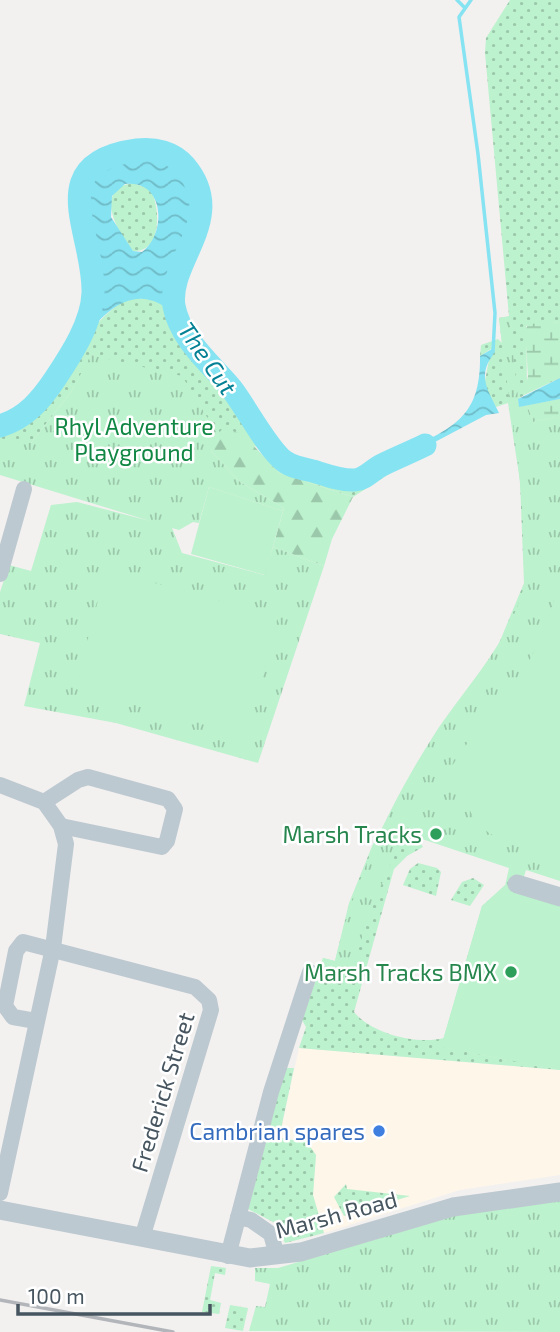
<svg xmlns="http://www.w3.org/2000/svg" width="560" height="1332" viewBox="0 0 560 1332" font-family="'Exo 2',sans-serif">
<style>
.commercial{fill:#fdf6e9}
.grass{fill:url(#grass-dots)}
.forest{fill:url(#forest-firs)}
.wetland{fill:url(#wetland-marsh)}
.park{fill:url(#park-tufts)}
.pitch{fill:#bcf2cd}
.water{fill:url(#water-waves);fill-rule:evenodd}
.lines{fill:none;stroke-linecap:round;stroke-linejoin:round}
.stream{stroke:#86e3f2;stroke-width:3.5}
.river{stroke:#86e3f2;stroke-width:23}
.minor{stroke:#bdc9d0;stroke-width:16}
.tertiary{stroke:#bdc9d0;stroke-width:19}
.rail{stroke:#b2b6bb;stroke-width:3.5}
.leisure-dot{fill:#2e9e5b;stroke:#fff;stroke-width:2.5}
.shop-dot{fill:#3f7fe0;stroke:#fff;stroke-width:2.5}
.labels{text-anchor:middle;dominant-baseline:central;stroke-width:5;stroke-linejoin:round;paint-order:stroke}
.park-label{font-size:23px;fill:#118744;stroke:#fff}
.leisure-label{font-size:23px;fill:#27864d;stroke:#fff;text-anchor:end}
.street-label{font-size:23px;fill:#46555f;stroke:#fff}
.shop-label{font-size:23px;fill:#366cbe;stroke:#fff;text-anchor:end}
.water-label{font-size:24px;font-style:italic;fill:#058195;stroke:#fff}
</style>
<defs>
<pattern id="grass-dots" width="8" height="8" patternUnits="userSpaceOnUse" patternTransform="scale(1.75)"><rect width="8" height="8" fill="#bcf2cd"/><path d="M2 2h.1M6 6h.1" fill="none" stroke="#9bc7aa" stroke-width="1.8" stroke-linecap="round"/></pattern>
<pattern id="forest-firs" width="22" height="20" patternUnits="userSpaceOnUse" patternTransform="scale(1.75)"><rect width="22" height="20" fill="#bcf2cd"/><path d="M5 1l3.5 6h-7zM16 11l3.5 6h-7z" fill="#9bc7aa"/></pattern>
<pattern id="wetland-marsh" width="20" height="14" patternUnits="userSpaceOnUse" patternTransform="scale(1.75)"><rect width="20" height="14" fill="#bcf2cd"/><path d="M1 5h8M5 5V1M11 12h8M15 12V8" fill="none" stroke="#9bc7aa"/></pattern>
<pattern id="park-tufts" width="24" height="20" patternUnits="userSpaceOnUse" patternTransform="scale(1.75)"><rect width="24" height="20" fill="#bcf2cd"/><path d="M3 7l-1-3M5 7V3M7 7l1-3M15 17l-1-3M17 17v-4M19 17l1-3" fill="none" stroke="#9bc7aa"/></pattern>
<pattern id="water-waves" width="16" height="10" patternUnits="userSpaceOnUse" patternTransform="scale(1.75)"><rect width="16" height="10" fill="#86e3f2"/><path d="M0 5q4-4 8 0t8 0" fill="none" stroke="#6fbbc7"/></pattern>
</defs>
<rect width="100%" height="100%" fill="#f3f0f0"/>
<path class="commercial" d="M299 1048 560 1070V1175L460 1190 324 1233 313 1195 316 1154 279 1139Z"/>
<g class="grass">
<path d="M510 0H560V322L526 326 527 386 524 395 518 399 519 407 527 405 533 422 560 416V578L404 833 418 839 423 847 407 856 394 869 354 1012C372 1034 417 1045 444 1038L442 1047 560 1070 299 1048 306 1027 302 1020 323 958 335 961 349 903 373 844 435 734 495 653 524 583 520 481 508 403 496 407 484 386 491 349 480 356 481 345 498 339 502 343 499 318 509 316 485 53 486 38Z"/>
<path d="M133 183 150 189C161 207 162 253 133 251 117 232 93 189 133 183Z"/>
<path d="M149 298 165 304 172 312 193 352 241 410 273 457 286 468 346 484 364 481 385 467 389 474 353 497 280 473 258 448 224 429 218 435 200 408 92 355 71 392 31 443H0V430C57 415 68 347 109 312 114 308 120 302 127 300 133 298 142 299 149 298Z"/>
<path d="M418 863 437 868 441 872 436 896 403 885 410 869Z"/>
<path d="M473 878 484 885 470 906 451 900 462 882Z"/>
<path d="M285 1068H294L279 1138 307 1142 316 1155 313 1195 324 1233 285 1243 275 1223 248 1209Z"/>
<path d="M346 1184 347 1189 410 1196 344 1216 334 1197Z"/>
<path d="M211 1266 226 1268 225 1275 215 1273 210 1300 221 1303 219 1314 202 1312Z"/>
<path d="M230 1305 248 1308 243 1331 225 1328Z"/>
</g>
<path class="forest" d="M223 428 242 434 280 473 353 497 332 539 324 566 273 547 284 508 240 482 211 451 215 438Z"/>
<g class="wetland">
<path d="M560 322V378L524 395 528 376 525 329 529 324Z"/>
<path d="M560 399V416L533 422 527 405Z"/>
</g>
<g class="park">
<path d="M509 317 519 407 527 405 533 422 560 416V881L526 870 520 889 560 1070 441 1047 482 906 505 886 509 868 404 833 376 897 351 969 346 972 321 970 323 958 335 961C355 879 389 805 434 735 466 686 509 644 524 586 527 573 524 557 524 544 522 468 507 393 499 318Z"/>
<path d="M91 355 182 376 218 435 211 451 240 482 284 508 283 511 209 487 199 523 193 522 179 530 172 528 182 553 264 575 273 547 324 566 258 763 116 723 24 706 40 643 0 634V592L9 565 31 571 51 505 77 502 150 521 0 475V443H31L71 392Z"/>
<path d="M560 1199V1332L249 1331 256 1306 265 1307 270 1284 255 1281V1268H278L454 1216Z"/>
</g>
<g class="pitch">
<path d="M209 487 283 511 265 575 191 554Z"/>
<path d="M106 570 278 616 247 734 75 688Z"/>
<path d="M560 578V862L501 840 478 826 449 771C468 739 489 717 511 688 536 656 551 617 560 578Z"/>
<path d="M505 885 560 902V1070L441 1047 482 906Z"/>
</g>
<g class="water">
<path d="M138 150C159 150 173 152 187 168 228 216 160 269 179 319 130 267 91 327 63 367 75 344 93 318 93 291 93 223 38 172 138 150ZM125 184C165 179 167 234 142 252L133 251 111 217 112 196Z"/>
<path d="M492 349 493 355C476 377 490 393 499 413L486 415 399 461 396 456C449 428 481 422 480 356Z"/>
<path d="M560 378V399L519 407 518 399Z"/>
</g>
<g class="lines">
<g class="stream">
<path d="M457 0 465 8"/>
<path d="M471 0 459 17 478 154 495 313 493 352"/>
</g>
<path class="river" d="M0 426C26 418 41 400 55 379 71 355 92 323 93 293 95 233 40 163 137 150 155 148 173 152 185 166 229 218 167 261 174 306 180 339 210 363 231 388 246 407 267 448 284 461 292 467 303 469 313 471 326 475 342 481 355 480 366 479 373 469 382 465 396 458 411 452 425 445"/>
<g class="minor">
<path d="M0 574 24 489"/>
<path d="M0 785 44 802 61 826 66 844 53 948 0 1193"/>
<path d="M44 802 78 780 88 777 168 799 175 809 167 841 162 847 61 826"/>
<path d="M36 1021 13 1017 5 1006 16 951 23 942 195 987 209 1000 211 1010 142 1238"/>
<path d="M238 1217 251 1220 271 1234 277 1256"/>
<path d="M228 1256 271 1092 310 972"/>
</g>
<g class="tertiary">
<path d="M517 884 560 897"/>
<path d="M0 1210 250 1258 301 1252 453 1207 560 1192"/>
</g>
<path class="rail" d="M0 1300 173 1332"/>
</g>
<g class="leisure-dot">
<circle cx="436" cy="834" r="7"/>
<circle cx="511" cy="972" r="7"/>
</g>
<circle class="shop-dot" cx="379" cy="1131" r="7"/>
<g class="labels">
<g class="park-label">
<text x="134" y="426">Rhyl Adventure<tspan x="134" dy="26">Playground</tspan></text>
</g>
<g class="leisure-label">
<text x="422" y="834">Marsh Tracks</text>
<text x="497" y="972">Marsh Tracks BMX</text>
</g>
<g class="street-label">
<text transform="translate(162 1092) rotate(-73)">Frederick Street</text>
<text transform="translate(336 1214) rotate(-15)">Marsh Road</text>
</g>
<g class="shop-label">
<text x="365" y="1131">Cambrian spares</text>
</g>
<g class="water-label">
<text transform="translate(208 358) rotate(55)">The Cut</text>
</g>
</g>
<path d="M18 1304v10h192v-10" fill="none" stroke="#46555f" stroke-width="3.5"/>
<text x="28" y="1304" font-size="21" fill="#46555f" stroke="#ffffff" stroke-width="5" paint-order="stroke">100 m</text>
</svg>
